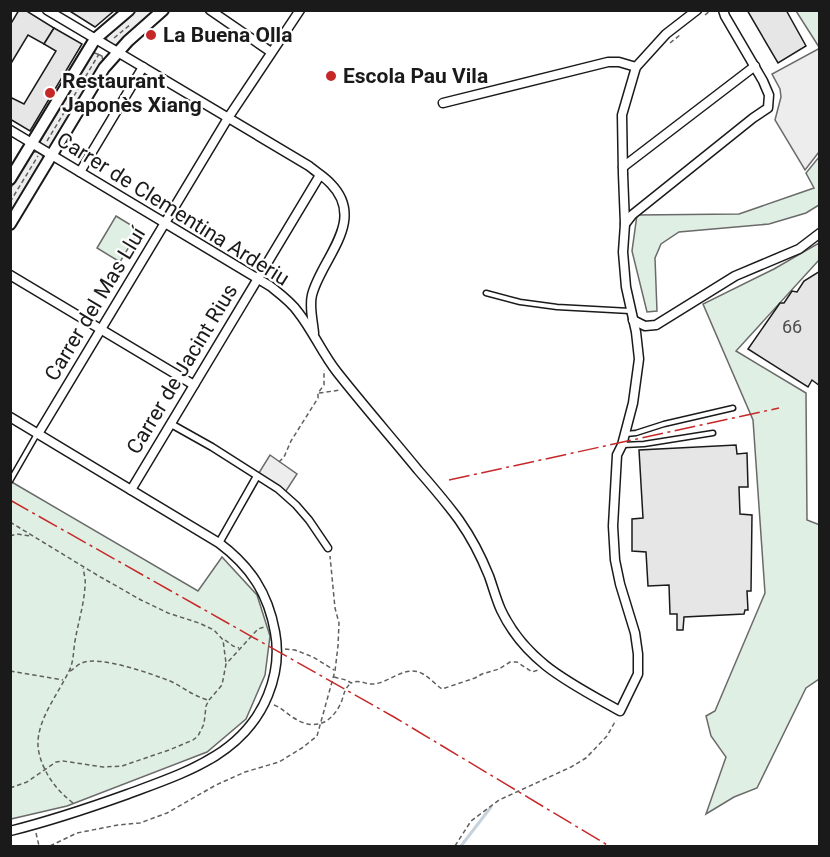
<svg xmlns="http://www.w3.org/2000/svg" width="830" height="857" viewBox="0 0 830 857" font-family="Roboto,sans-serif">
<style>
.green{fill:#e0efe3;stroke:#6a6a6a;stroke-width:1.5}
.parking{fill:#ededed;stroke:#6a6a6a;stroke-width:1.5}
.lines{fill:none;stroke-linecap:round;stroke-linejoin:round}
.stream{stroke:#c6d2dc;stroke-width:3}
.building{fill:#e6e6e6;stroke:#1a1a1a;stroke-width:1.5}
.service-casing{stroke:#1a1a1a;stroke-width:7}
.pedestrian-casing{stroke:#1a1a1a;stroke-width:9}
.minor-casing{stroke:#1a1a1a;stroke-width:11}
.tertiary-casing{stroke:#1a1a1a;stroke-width:14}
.path{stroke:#5f5f5f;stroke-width:1.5;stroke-dasharray:4.5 3;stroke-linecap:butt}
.service{stroke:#fff;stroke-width:4}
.pedestrian{stroke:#fff;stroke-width:6}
.minor{stroke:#fff;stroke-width:8}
.tertiary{stroke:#fff;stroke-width:10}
.power{stroke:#c62828;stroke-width:1.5;stroke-dasharray:21 4.5 3 4.5;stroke-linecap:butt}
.poi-dot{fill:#c62828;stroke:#fff;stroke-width:2}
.labels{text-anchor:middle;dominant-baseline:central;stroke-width:4.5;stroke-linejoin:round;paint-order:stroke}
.number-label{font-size:18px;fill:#4d4d4d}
.poi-label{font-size:21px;font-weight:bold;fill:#1a1a1a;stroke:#fff;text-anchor:start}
.street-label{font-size:21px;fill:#1a1a1a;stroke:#fff}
</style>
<rect width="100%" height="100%" fill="#fff"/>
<g class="green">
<path d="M796 11H819V48V47Z"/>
<path d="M819 157V205L806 213 769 224 679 232 661 244 655 258 657 311 647 312 632 251 637 215 739 214 814 188 806 173Z"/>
<path d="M116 216 139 230 120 262 97 248Z"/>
<path d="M819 243V260L736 351 806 393 807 520 820 525 819 679 806 688 757 788 734 797 706 814 726 757 711 736 706 716 715 711 765 593 753 420 703 304 774 269Z"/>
<path d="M10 481 198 591 222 557 257 595 270 636 265 675 246 719 207 752 67 806 11 819Z"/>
</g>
<g class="parking">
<path d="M136 11H157L116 45H112L107 41 106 36Z"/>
<path d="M820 48 819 152 805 170 775 120 781 97 780 89 772 74Z"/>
<path d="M95 53 102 56 103 61 51 147 49 149 40 143V141L92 54Z"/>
<path d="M33 152H37L42 155 44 160 11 215 10 189Z"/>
<path d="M270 455 297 474 284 494 257 476Z"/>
</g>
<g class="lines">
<path class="stream" d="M461 846 491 807"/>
</g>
<g class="building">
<path d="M19 10H25L54 28 44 44 28 35 10 65V25Z"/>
<path d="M68 10H115L95 27Z"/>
<path d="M747 10H786L806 46 778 63Z"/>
<path d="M54 28 82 44 30 131 10 119V101L12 98 24 104 56 51 44 44Z"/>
<path d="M820 271V386L812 380 808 387 748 349 780 303H784L792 291 797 292 804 281Z"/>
<path d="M736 445 737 454 747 453 748 487H739L740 514 752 515 751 591H747L748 610H745L744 614 684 617 683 630H677V614H670L669 585 648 586 646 552 632 551V519L643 518 639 450Z"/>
</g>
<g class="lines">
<g class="service-casing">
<g id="service">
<path d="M486 293 520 302 557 307 630 311"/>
<path d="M626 434 636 433 664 424 733 408"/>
<path d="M623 445 644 444 713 433"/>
<path d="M10 481 37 434"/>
</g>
</g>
<g class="pedestrian-casing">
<g id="pedestrian">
<path d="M171 424 212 447 278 489 296 505 309 520 328 548"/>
<path d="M219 543 257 476"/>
</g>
</g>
<g class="minor-casing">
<g id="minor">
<path d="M47 10 309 166C316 172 325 177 331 184 367 221 321 259 312 295 309 307 313 321 314 333"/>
<path d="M210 10 271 52"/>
<path d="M443 103 608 62H619L636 67"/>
<path d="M10 130 270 286C280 294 291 302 298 312 313 331 322 353 337 372 363 405 391 437 418 470 432 486 446 502 459 520 471 537 481 556 489 576 493 587 496 599 501 610 526 663 572 684 620 711L638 674V654L635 633 620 584 615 560 613 526 617 455 622 445 633 403 639 359 636 332 626 287 623 252 625 224 623 174 622 115 636 67 666 34 697 10"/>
<path d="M623 167 755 66"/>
<path d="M80 172 143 67"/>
<path d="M625 224 632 215 753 118 768 108 769 95 763 81 725 16 723 10"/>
<path d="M10 275 194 385"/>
<path d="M633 320 645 326 656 325 735 276 799 249 820 233"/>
<path d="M10 417 219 543C250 566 268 593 275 632 279 653 276 675 268 695 244 755 184 773 128 794 89 808 50 821 10 831"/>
<path d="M38 434 228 118 300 10"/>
<path d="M131 490 320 175"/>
</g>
</g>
<g class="tertiary-casing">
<g id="tertiary">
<path d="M10 179 95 39 129 10"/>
<path d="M10 224 104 68 128 41 163 10"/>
</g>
</g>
<g class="path">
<path d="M705 15 711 10"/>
<path d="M114 38 131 24"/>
<path d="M670 43 680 35"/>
<path d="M47 141 99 54"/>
<path d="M10 202 38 156"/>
<path d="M319 393 341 390"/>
<path d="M279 462 284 457 291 441 318 398V393L324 385V370"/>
<path d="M10 522 97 575 141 600 168 613 199 623 214 630 223 640 226 663"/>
<path d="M10 536 17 534 30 536"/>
<path d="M225 640 233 646 239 648"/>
<path d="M285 649 295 650 313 657 334 670"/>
<path d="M10 671 63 680"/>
<path d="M70 671C74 669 78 664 82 663 99 655 152 674 170 681 183 687 193 696 208 700"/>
<path d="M334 677C340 679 346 679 351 683 360 679 366 685 374 684 391 682 406 664 423 674 430 678 436 685 442 689L475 678 482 674 499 669 510 662H517L532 672 538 670"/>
<path d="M274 705C282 708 287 714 294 718 314 731 331 724 341 703 344 695 344 689 351 683"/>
<path d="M10 788 27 782 56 762 63 761 103 767 122 766 169 750 193 740 198 736 204 724 206 706 209 700 222 685 226 664 258 629 264 627"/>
<path d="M73 803C58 791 49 780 42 763 40 757 38 751 38 745 37 720 58 694 68 673 74 663 73 652 75 641 78 623 84 605 85 586 86 580 84 574 83 568"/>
<path d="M36 833 39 846"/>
<path d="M50 846 77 833 118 825 140 823 167 813 216 785 245 772 279 762 302 748 317 736 335 671 338 646 339 623 335 608 330 556"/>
<path d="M455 846 471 821 499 800 571 767 586 758 607 736 616 720"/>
</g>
<use href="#service" class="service"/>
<use href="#pedestrian" class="pedestrian"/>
<use href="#minor" class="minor"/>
<use href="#tertiary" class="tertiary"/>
<g class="power">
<path d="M449 480 779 408"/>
<path d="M10 500 394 717 609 846"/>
</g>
</g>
<g class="poi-dot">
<circle cx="151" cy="35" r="6"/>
<circle cx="331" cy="76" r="6"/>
<circle cx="50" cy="93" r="6"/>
</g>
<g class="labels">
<g class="number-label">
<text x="792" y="326">66</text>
</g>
<g class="poi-label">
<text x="163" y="35">La Buena Olla</text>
<text x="343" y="76">Escola Pau Vila</text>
<text x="62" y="81">Restaurant<tspan x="62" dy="24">Japonès Xiang</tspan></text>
</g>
<g class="street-label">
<text transform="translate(173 209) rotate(32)">Carrer de Clementina Arderiu</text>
<text transform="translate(95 304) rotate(-59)">Carrer del Mas Lluí</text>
<text transform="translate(182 369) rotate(-59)">Carrer de Jacint Rius</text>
</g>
</g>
<rect width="830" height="857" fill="none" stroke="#1a1a1a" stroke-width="24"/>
</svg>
